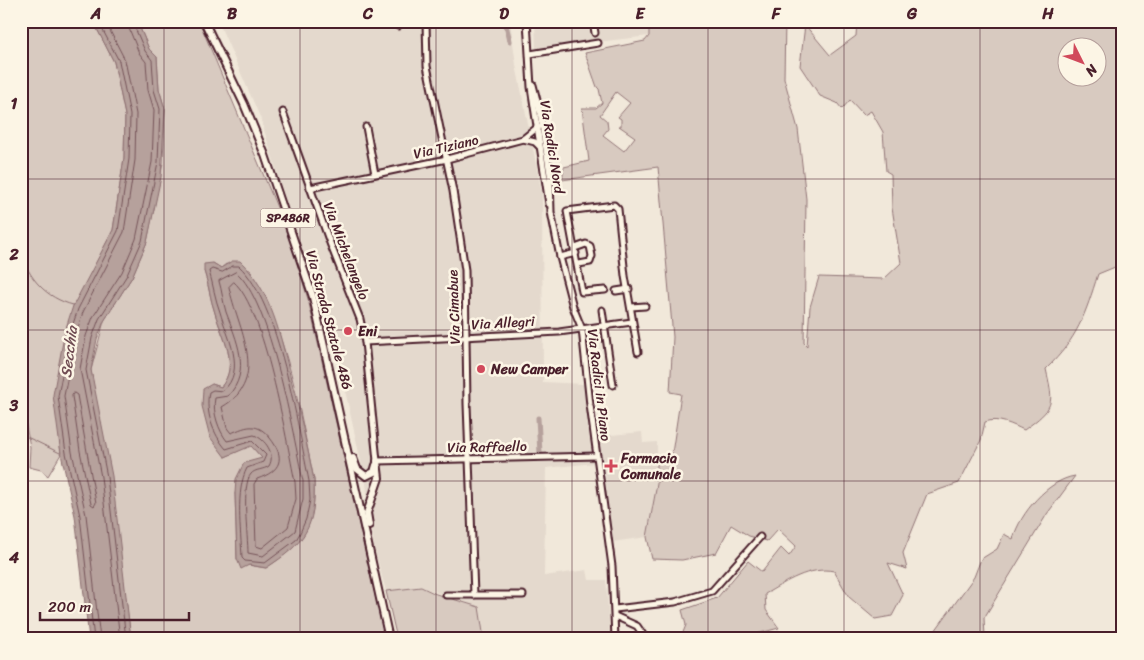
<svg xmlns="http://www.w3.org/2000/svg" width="1144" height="660" viewBox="0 0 1144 660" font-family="Sriracha,sans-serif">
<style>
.built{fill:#e4d9cd}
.green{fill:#d8cac0;stroke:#917476;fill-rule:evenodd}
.water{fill:#b6a19c;stroke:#8b6d6f}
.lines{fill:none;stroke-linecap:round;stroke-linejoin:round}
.shore{stroke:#755358;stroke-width:1}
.stream{stroke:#8b6d6f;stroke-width:1}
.canal{stroke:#b6a19c;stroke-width:5}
.minor-casing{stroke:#4a1f2b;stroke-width:9}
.major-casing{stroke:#4a1f2b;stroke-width:10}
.minor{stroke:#fcf5e5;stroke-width:5}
.major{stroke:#fcf5e5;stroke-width:6}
.grid{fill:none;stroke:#4a1f2b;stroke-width:1;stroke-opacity:0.55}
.poi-dot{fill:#d1495b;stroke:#fcf5e5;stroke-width:2}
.labels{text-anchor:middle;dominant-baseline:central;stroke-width:5;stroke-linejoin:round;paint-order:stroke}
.shield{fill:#fcf5e5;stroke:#7f5f63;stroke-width:1}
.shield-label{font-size:12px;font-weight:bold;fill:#4a1f2b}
.street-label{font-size:14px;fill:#4a1f2b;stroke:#fcf5e5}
.poi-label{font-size:14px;font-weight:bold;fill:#4a1f2b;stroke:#fcf5e5;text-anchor:start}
.water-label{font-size:15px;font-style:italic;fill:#704c53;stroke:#fcf5e5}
.neatline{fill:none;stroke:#4a1f2b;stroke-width:2}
.grid-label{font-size:16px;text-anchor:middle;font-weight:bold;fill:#4a1f2b}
</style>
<rect width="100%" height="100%" fill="#f1e8da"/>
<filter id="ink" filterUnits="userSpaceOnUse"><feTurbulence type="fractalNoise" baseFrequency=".02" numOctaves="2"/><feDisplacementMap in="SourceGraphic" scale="10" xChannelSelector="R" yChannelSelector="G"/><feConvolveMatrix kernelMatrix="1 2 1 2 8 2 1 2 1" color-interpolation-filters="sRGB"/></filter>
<g filter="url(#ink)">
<g class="built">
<path d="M218 21H510L516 65 542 193 543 382 584 384 591 437 642 432 643 443 657 442V484L647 537 612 542 604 462 546 468 544 576 587 570 589 580H606L610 633 607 639H484L478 607 421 587 386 591 374 548 366 484 339 364 325 312 297 236 260 117Z"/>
<path d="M535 21H649V36L536 49Z"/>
</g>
<g class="green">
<path d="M21 21H93L114 62 125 115 124 158 113 230 76 302 60 445 61 454 48 476 41 470 29 467 30 447 21 399Z"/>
<path d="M137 21H199L289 236 308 299 385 639H131L122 568 91 370 104 321 132 277 147 242 163 163 165 109 159 89 157 57 149 49ZM213 263 221 268 226 264 250 270C288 335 299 407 314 480 316 527 304 543 266 568L248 565 237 559 235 493 262 458 251 445 225 457 212 384 221 387C240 364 222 338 215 313 210 299 209 285 204 271Z"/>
<path d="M649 21H785L784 78 798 129 806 199 804 343 807 346 810 307 819 277 884 279 901 263 892 208 891 174 886 171 883 132 871 111 864 115 850 100 842 109 837 103 820 96 800 66 805 25 830 55 856 36 857 21H1123V47L1118 56 1123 67V251L1115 267 1098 274C1085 315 1078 338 1046 369 1054 405 1055 407 1024 430 1013 425 998 417 985 422L981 440 959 483 927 494 903 553 907 569 888 563 903 595 892 616 875 619 849 597 834 571C809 566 786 582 765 594L766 610 779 628 737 639H687L682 635 686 625 682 610 717 598 748 561 762 572 781 548 789 556 796 546 778 529 767 541 749 536 731 525 716 553 682 560 652 559 647 537 657 484V460H671L681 394 670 392 673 337 658 167 562 180 564 167 589 161 582 108H596L602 103 599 89 597 87 585 53 645 41 649 36ZM1066 48H1096V78H1066ZM616 92 630 103 618 117 621 119V126H619L635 137 624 151 603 135 608 129 607 121 600 115Z"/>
<path d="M1075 476 1047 514 984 618 985 637 989 639H938L935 631 974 577 981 559 997 549 1004 534 1013 539C1020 513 1048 480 1075 476Z"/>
<path d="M421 587 436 594 479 607 484 639H397L386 591Z"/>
</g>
<g class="water">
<path d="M93 21H137L149 49 157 57 159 89 165 109 161 177 147 242 132 277 104 321 97 339 91 370 112 476 131 639H89L75 516 61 454 53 395 65 331 73 306 113 230 124 158 125 115 114 62Z"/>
<path d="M232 261H240C272 291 281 338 291 379 300 412 307 446 314 480 316 528 305 543 266 568L249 565 241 569 237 559 235 493 236 479 244 463 262 458 251 446 225 457 210 437 202 406 203 389 212 384 221 387C240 364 222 337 215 313 210 299 209 285 204 271V264L213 263 221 268Z"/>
</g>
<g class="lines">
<g class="shore">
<path d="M233 266H239C279 302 298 427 309 481L310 500 306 519 300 533 296 540 265 563 245 561 242 558C241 531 235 491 247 468L263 462 266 455 252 441 226 449C213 434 205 412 209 392L213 390 223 391C247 369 227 337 220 312 215 299 213 284 209 271L212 269 222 272Z"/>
<path d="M236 272C271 301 293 435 303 481V499L295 531 263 556 248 553C248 537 241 485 251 474 255 469 264 470 269 466 276 454 265 439 254 435L227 441C219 431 212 412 215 398L228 396C252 371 236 339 226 312 223 302 222 291 219 281Z"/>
<path d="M234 282C265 309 286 439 295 482L296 499 288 527 262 548 256 546 254 484 257 479C281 471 286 458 270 438 266 433 261 428 254 427 246 426 239 430 231 433L227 428 222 407C271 379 237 328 229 287Z"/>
<path d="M74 393 77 395 96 503 94 506 91 504 80 451 72 396Z"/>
<path d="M94 639 80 516 66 453 58 396 70 333 78 309 118 231 129 159 130 115 119 61 98 21"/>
<path d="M100 639 86 515 72 452 64 396 76 334 83 312 124 232 135 160 136 114 125 60 105 21"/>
<path d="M120 639 101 477 80 369 86 336 93 317 122 272 136 239 152 162 154 110 148 90 146 62 139 53 126 21"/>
<path d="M126 639 107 477 86 370 92 338 99 319 127 275 142 241 158 162 160 109 154 90 152 60 145 51 132 21"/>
</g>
<g class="stream">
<path d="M21 252C28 278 46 298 73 305"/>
<path d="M27 437 62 454"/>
</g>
<g class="canal">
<path d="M505 21 510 41"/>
<path d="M538 418 540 453"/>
</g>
<g class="minor-casing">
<g id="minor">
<path d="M397 21 398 26"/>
<path d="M426 21 427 66 453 191 465 270 467 404 474 595"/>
<path d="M527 21 531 87 549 204"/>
<path d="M593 21 595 33"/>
<path d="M530 54 598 43"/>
<path d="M533 85 540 112 550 174 551 212 560 257 573 307 582 329 590 405 612 566 615 639"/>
<path d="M283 112 330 243 360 319 365 342 377 461 597 456"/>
<path d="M366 127 375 174"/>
<path d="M523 139 535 142 540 147"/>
<path d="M310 188 447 159 523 139 538 127"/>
<path d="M575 248 586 244 590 246 592 256 590 262 579 264"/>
<path d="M560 257 576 253"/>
<path d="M605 290 582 292 567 211 614 205 618 209 625 276 638 352"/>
<path d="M616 291 629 289"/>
<path d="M631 307 645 306"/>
<path d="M602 310 613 385"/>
<path d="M365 342 559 332 632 322"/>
<path d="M446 595H523"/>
<path d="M615 609 675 602 712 591 760 537"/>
<path d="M615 616 637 626 646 639"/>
</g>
</g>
<g class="major-casing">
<g id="major">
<path d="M204 21 244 104 265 155 313 297 389 639"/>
<path d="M353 458 357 469 366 476 374 472 376 465"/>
<path d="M369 525 367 513 379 478 377 461"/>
</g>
</g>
<use href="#minor" class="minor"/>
<use href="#major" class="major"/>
</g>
</g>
<path class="grid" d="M164 21V639M300 21V639M436 21V639M572 21V639M708 21V639M844 21V639M980 21V639M21 179H1123M21 330H1123M21 481H1123"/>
<g class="poi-dot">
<circle cx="348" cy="331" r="5"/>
<circle cx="481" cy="369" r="5"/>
<path d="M608.5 458.5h5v5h5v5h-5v5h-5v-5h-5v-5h5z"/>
</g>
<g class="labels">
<rect class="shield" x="260.5" y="208.5" width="55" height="19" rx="4"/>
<g class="shield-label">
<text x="288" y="218">SP486R</text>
</g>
<g class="street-label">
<text transform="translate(446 147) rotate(-13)">Via Tiziano</text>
<text transform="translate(552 147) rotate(81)">Via Radici Nord</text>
<text transform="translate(346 251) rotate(69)">Via Michelangelo</text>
<text transform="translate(454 307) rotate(-92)">Via Cimabue</text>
<text transform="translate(329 320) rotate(75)">Via Strada Statale 486</text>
<text transform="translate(503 323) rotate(-3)">Via Allegri</text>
<text transform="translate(599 385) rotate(83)">Via Radici in Piano</text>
<text transform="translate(487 447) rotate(-1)">Via Raffaello</text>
</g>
<g class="poi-label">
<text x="358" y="331">Eni</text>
<text x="491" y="369">New Camper</text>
<text x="621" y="458">Farmacia<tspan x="621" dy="16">Comunale</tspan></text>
</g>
<g class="water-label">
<text transform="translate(69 352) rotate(-83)">Secchia</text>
</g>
</g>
<rect width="1144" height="660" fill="none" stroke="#fcf5e5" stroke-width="55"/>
<g transform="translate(1082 62) rotate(132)"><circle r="24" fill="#fcf5e5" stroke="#b59f9b"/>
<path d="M0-4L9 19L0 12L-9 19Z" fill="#d1495b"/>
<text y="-8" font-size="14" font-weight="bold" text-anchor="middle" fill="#4a1f2b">N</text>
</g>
<path d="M40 612v8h149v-8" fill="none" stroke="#4a1f2b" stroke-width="2.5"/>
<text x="48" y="612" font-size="15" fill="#4a1f2b" stroke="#fcf5e5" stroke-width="4" paint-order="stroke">200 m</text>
<rect x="28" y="28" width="1088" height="604" class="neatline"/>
<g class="grid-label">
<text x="96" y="19">A</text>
<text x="232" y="19">B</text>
<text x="368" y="19">C</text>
<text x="504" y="19">D</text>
<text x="640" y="19">E</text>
<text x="776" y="19">F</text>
<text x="912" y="19">G</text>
<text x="1048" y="19">H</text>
<text x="14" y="109">1</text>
<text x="14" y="260">2</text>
<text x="14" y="411">3</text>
<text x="14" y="563">4</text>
</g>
</svg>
